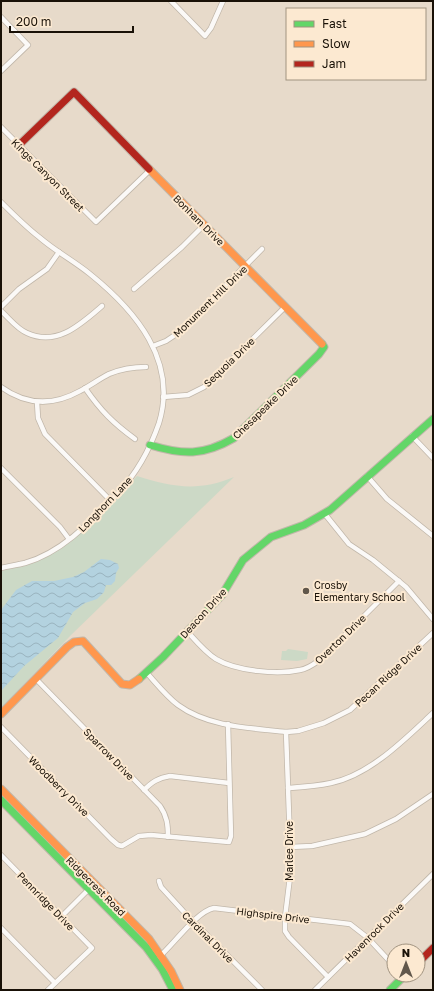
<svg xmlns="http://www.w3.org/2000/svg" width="434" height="991" viewBox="0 0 434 991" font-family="'Golos Text',sans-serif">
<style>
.park{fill:#ccd9c6}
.water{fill:url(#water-waves)}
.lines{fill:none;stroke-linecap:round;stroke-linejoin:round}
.street-casing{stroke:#c1b7aa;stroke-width:6}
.fast-casing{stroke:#c1b7aa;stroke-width:9}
.slow-casing{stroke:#c1b7aa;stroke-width:9}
.jam-casing{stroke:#c1b7aa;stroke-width:9}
.street{stroke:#fbf9f7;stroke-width:4.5}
.fast{stroke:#63d668;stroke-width:7}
.slow{stroke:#ff974d;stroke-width:7}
.jam{stroke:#b3261e;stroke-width:7}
.poi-dot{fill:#61574b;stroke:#fce9d1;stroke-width:1.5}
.labels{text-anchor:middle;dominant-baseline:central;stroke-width:4;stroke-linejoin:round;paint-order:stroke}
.street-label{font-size:10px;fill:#191107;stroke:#fce9d1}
.poi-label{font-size:10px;fill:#191107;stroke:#fce9d1;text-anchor:start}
</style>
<defs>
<pattern id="water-waves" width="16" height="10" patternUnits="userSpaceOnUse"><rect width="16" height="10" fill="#b3d2df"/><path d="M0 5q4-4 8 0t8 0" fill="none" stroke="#99b3be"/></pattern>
</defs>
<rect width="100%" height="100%" fill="#e7daca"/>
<g class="park">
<path d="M137 476C172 487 198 492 234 477L71 635 1 708V571L25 565 60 549 95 522Z"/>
<path d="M288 649 308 652 307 659 297 661 281 660 282 651H286Z"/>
</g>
<path class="water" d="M101 559 110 560 118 564 119 568 116 573 115 581 111 585H106L104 592 97 599 85 603 73 612 58 638 24 666 1 691V610L16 590 32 581H54L73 577 84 572Z"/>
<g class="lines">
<g class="street-casing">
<g id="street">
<path d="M171 1 205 36 211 28 223 1"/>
<path d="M1 17 28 45 1 71"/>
<path d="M1 127 96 222 150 170"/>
<path d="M1 202C13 214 25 226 39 237 55 251 74 261 90 274 136 311 178 361 159 423 150 449 137 473 118 493 91 521 63 552 25 563 17 565 9 566 1 568"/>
<path d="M134 289 182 247 204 225"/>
<path d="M1 307 19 289 47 269 59 252"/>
<path d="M1 311C9 318 17 329 27 333 57 347 81 324 102 306"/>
<path d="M153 346 166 341 178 333 262 249"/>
<path d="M1 387C26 405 53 406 80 391 90 386 99 379 109 374 121 369 133 367 146 367"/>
<path d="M85 388C101 411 113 423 135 439"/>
<path d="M163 397 188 395 204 387 285 307"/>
<path d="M37 402 38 418 45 434 110 500"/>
<path d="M412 436 433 458"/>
<path d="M1 468 60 527 69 539"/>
<path d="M367 476 387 499 433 536"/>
<path d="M324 513 349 544 373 560 406 587 433 619"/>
<path d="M187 631C196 641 205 652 216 659 236 671 277 675 300 670 308 669 314 664 321 659L399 581"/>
<path d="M146 672C156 683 166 696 178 705 208 727 251 728 286 732L298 731 324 723 350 710 433 633"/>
<path d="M36 679 160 806C167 816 168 825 168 837"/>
<path d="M1 727 111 839 118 845 122 846 139 836 151 835 229 842 231 836 228 724"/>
<path d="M286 732 291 869 285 917V931L289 937 328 977"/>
<path d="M288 788C302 787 317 786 331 783 370 775 405 739 433 713"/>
<path d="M144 790C152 782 158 778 170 776L229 783"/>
<path d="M290 847 312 846 365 834 396 819 433 794"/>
<path d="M1 855 92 948 48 990"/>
<path d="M159 881 161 887 183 911 262 990"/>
<path d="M61 917 90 888"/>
<path d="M1 928 55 983"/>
<path d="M159 957C173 945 197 911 214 908L350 924 368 938 394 966"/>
<path d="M315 990 433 874"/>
</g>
</g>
<g class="fast-casing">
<g id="fast">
<path d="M150 445C183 455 203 456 234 438L319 354 324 347 322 344"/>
<path d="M139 679 163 657 222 595 243 560 271 537 304 525 330 510 433 419"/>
<path d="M1 800 146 947 162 969 173 990"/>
<path d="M390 990 405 975"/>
</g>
</g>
<g class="slow-casing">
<g id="slow">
<path d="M149 169 322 344"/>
<path d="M1 714 67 647 74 642 83 641 122 684 130 685 139 679"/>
<path d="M1 789 149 939 171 971 180 990"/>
</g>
</g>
<g class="jam-casing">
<g id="jam">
<path d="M19 145 74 92 149 169"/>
<path d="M418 963 433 948"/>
</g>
</g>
<use href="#street" class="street"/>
<use href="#fast" class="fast"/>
<use href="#slow" class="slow"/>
<use href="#jam" class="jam"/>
</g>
<circle class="poi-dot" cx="306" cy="591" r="4"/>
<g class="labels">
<g class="street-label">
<text transform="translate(48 175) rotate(45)">Kings Canyon Street</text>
<text transform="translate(199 220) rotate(45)">Bonham Drive</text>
<text transform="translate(210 301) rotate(-44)">Monument Hill Drive</text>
<text transform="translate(229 362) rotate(-44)">Sequoia Drive</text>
<text transform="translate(265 407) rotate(-44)">Chesapeake Drive</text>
<text transform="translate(105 504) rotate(-46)">Longhorn Lane</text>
<text transform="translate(203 613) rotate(-48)">Deacon Drive</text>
<text transform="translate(340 639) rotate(-44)">Overton Drive</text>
<text transform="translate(388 675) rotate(-43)">Pecan Ridge Drive</text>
<text transform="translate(109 754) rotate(46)">Sparrow Drive</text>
<text transform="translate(59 786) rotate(45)">Woodberry Drive</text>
<text transform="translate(289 851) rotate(-90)">Marlee Drive</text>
<text transform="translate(96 886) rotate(45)">Ridgecrest Road</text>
<text transform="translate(46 901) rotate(46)">Pennridge Drive</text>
<text transform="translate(273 915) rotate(7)">Highspire Drive</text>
<text transform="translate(374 932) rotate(-45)">Havenrock Drive</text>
<text transform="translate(208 937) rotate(45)">Cardinal Drive</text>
</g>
<g class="poi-label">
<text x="314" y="585">Crosby<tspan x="314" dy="12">Elementary School</tspan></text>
</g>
</g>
<rect width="434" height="991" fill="none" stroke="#191107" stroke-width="4"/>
<rect x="286" y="8" width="140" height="72" fill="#fce9d1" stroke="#a19380"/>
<rect x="294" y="21" width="20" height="6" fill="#63d668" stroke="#a19380"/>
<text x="322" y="28" font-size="12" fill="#191107">Fast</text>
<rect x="294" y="41" width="20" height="6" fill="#ff974d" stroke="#a19380"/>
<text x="322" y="48" font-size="12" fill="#191107">Slow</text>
<rect x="294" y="61" width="20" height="6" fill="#b3261e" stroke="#a19380"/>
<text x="322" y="68" font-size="12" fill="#191107">Jam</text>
<g transform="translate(406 963)"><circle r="19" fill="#fce9d1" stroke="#a19380"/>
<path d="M0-3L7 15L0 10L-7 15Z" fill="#61574b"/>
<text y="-6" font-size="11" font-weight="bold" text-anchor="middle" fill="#191107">N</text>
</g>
<path d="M10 26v6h123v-6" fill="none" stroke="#191107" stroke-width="2"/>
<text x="16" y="26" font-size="12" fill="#191107" stroke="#fce9d1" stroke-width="3" paint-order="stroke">200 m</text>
</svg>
